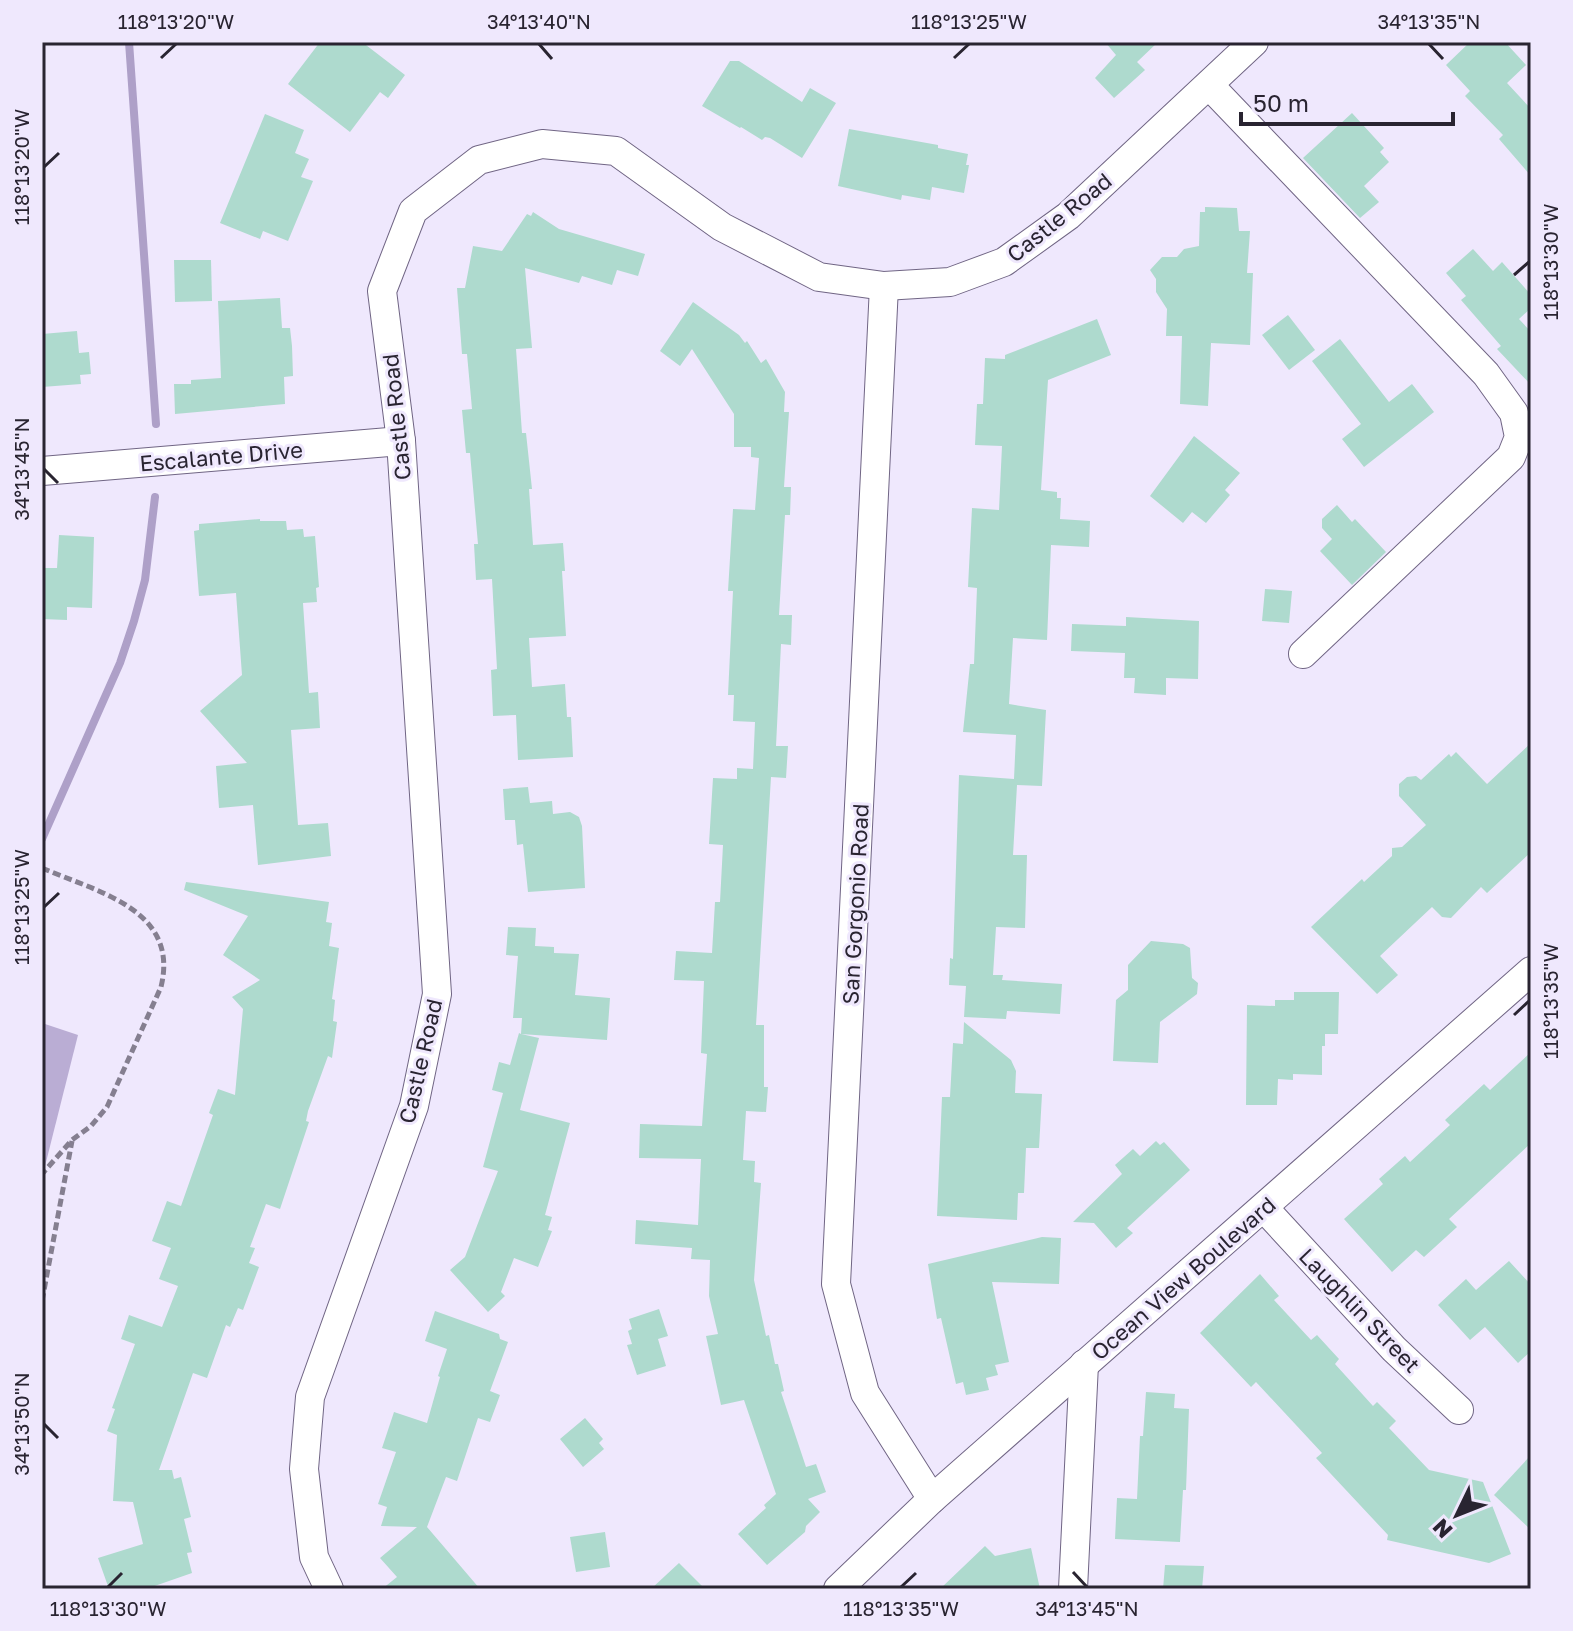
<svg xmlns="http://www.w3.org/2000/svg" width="1573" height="1631" viewBox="0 0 1573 1631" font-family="'Golos Text',sans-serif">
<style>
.forest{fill:#baadd4}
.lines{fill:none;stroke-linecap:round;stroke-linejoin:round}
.stream{stroke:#aea0c8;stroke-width:8}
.building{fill:#aedace}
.minor-casing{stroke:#706584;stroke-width:30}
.path{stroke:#857f90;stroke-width:5;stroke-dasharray:8 4;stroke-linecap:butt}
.minor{stroke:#fff;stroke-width:28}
.ticks{fill:none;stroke:#292431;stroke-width:3}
.labels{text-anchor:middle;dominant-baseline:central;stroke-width:6;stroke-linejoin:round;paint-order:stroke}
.street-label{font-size:22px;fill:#292431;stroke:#efe8fd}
.neatline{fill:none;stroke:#292431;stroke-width:3}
.ticks-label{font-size:20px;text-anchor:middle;fill:#292431}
</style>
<rect width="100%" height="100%" fill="#efe8fd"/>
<path class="forest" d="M42 1023 78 1035 42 1178Z"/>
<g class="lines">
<g class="stream">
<path d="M129 42 156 424"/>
<path d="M42 839 120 663 134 621 145 580 155 497"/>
</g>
</g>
<g class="building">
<path d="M320 42H362L405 75 388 98 380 92 350 132 288 84Z"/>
<path d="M1105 42H1158L1137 62 1145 70 1114 98 1095 78 1116 55Z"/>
<path d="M1470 42H1505L1526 65 1507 83 1531 109V176L1499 139 1503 135 1465 96 1470 91 1446 65Z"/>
<path d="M730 61H739L802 102 810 88 836 103 802 158 770 138 765 137 762 140 741 127 740 128 702 106Z"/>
<path d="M1352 113 1384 148 1380 152 1389 162 1364 186 1379 202 1360 218 1303 158Z"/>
<path d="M265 114 304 130 295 153 309 159 301 177 313 181 288 241 263 231 260 239 220 223Z"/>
<path d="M849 129 938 145V148L968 154 966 165H969L964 193 932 187 930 200 902 195 901 200 838 186Z"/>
<path d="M1205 207 1237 208 1239 231H1250L1247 273H1253L1250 345 1211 343 1208 406 1180 404 1182 336H1166L1167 309 1156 292V279L1150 270 1162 257H1177L1184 249 1199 246 1200 212H1205Z"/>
<path d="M533 212 559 229 645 254 638 276 617 270 612 285 582 276 579 283 525 268 532 348 516 349 522 433H526L532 489H529L533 545 563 543 565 571H562L566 636 529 638 532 687 565 684 567 717H571L573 757 518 760 516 715 493 716 491 670 497 669 492 579 476 580 474 544H478L470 453H466L462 410 472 409 467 354H462L457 288H465L473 246 502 251 527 214 531 216Z"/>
<path d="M1473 249 1493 271 1502 262 1531 295V308L1519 319 1531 332V385L1497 349 1501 346 1461 300 1466 296 1446 273Z"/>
<path d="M174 260H211L212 301 175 302Z"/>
<path d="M280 298 282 328H290L292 346 293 376 284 377 285 404 175 414 174 384H191V380L221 378 218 301Z"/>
<path d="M693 302 739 335 745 343 747 341 761 363 766 359 785 392 784 412H789L784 487H791L790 515H785L779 615H792L791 645 781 644 776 746H788L786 778 771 777 756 1025H764V1087H768L766 1112 746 1111 743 1160 755 1161 754 1182 761 1183 754 1280 766 1336 769 1335 775 1364H778L784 1391 781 1392 806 1467 816 1464 826 1492 808 1499 820 1512 806 1526 805 1532 767 1565 738 1534 766 1508 764 1505 776 1494 744 1400 721 1405 706 1336 718 1334 709 1296 710 1260 691 1259 692 1248 635 1244 636 1220 698 1225 701 1159 639 1158 640 1124 702 1126 707 1054 701 1053 704 981 674 980 676 951 712 953 715 902H720L723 845 709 844 713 778 737 779V768L753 769 755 722 733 721 734 695H728L733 591H728L733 509 755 510 759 458 751 457V447H734V414L692 349 680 366 660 351Z"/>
<path d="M1288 315 1315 350 1289 370 1262 335Z"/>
<path d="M1097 319 1111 355 1048 380 1041 490 1057 492V498H1061L1060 519 1090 521 1089 547 1051 545 1047 640 1013 638 1009 704 1046 710 1042 786 1017 785 1013 855H1027L1025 928 996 927 993 975H1003L1002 980 1062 984 1060 1014 1007 1011 1006 1019 964 1017 966 986 949 985 950 958 953 959 959 775 1014 779 1016 735 963 732 970 664H974L977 588 968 587 972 508 999 510 1002 446 975 445 977 404H983L985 358 1005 359V355Z"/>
<path d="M77 331 79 353 89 352 91 374 80 375 81 384 42 387V334Z"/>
<path d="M1340 339 1389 402 1412 384 1434 412 1364 467 1342 439 1361 424 1312 361Z"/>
<path d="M1194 436 1240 473 1225 490 1230 495 1206 523 1192 512 1183 523 1150 496Z"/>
<path d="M1337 505 1352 522 1355 519 1386 552 1352 585 1320 551 1332 539 1322 528V519Z"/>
<path d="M260 519V521H286L287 530 303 529 304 537 315 536 319 587 316 588 317 602 303 603 309 693 318 692 320 728 291 730 298 825 328 823 331 856 258 865 253 805 219 808 216 766 247 763 200 711 242 675 236 593 199 596 194 531 199 530V524Z"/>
<path d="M59 535 94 537 92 608 67 607V620L42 619V568H57Z"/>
<path d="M1265 589 1292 591 1289 623 1262 621Z"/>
<path d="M1126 617 1199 621 1198 679 1166 678V695L1134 693 1135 678H1124L1125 653 1071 651 1072 624 1126 626Z"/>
<path d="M1531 743V852L1487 893 1481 887 1451 918 1442 917 1432 907 1380 956 1398 975 1377 994 1311 927 1362 879 1364 882 1392 856V848L1402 847 1426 825 1399 796V784L1407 777 1416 776 1421 780 1449 754 1451 757 1456 752 1487 784Z"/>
<path d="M528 787 530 803 552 801 553 814 570 812 579 817 582 826 585 888 528 892 523 844 517 845 515 820H505L503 789Z"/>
<path d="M186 882 329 902 326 922 332 923 329 946 339 948 332 999 335 1000 333 1021 337 1022 332 1058 328 1056 308 1111 306 1121 309 1122 280 1209 266 1204 250 1247 255 1248 249 1263 259 1267 243 1310 238 1308 230 1327 226 1325 207 1378 193 1373 159 1470H172L174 1479 181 1477 191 1517 184 1519 192 1552 187 1553 192 1573 146 1589H109L98 1558 143 1544 133 1502 113 1501 117 1435 107 1431 115 1409 112 1408 135 1344 121 1339 129 1315 162 1327 178 1286 159 1279 171 1248 152 1241 167 1201 181 1206 213 1115 209 1113 218 1089 235 1095 243 1009 232 997 260 980 223 955 248 916 184 890Z"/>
<path d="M508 927 536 928 535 946 554 947V953L579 954 575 995 610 998 607 1040 521 1034 539 1038 520 1110 570 1123 545 1215 552 1217 548 1230 552 1231 538 1267 514 1258 501 1292 505 1296 488 1312 450 1270 465 1257 498 1171 483 1167 503 1093 492 1090 499 1062 510 1065 519 1033 521 1034 522 1018H513L518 956 506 955Z"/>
<path d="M1151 941 1183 944 1190 948 1192 978 1198 983 1197 994 1160 1022 1158 1063 1113 1061 1116 1000 1128 990V965Z"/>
<path d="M1294 992H1339L1338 1034H1325V1046H1322V1075L1293 1074V1080L1278 1079 1277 1105H1246L1247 1005 1275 1006V1000H1294Z"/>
<path d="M964 1022 1011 1060 1016 1071 1015 1093 1042 1094 1039 1148H1026L1024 1193H1018L1017 1220 937 1216 942 1097H950L953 1043 963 1044Z"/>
<path d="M1531 1052V1143L1449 1219 1457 1227 1424 1257 1416 1250 1392 1272 1344 1219 1383 1184 1379 1179 1405 1156 1410 1162 1450 1125 1445 1120 1484 1084 1490 1090Z"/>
<path d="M1156 1141 1160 1145 1164 1142 1190 1170 1127 1228 1133 1233 1116 1248 1094 1223 1073 1222 1122 1174 1115 1165 1133 1149 1140 1156Z"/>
<path d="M1042 1237 1061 1238 1059 1284 992 1282 1009 1362 995 1365 998 1375 986 1378 989 1390 966 1395 963 1382 956 1384 941 1318 937 1319 928 1264Z"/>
<path d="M1509 1261 1531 1285V1351L1518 1363 1485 1327 1470 1340 1438 1305 1466 1279 1476 1290Z"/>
<path d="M1260 1274 1279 1296 1274 1300 1311 1340 1317 1335 1339 1359 1335 1364 1373 1406 1377 1402 1396 1421 1389 1428 1429 1470 1483 1482 1511 1554 1489 1563 1387 1540 1388 1535 1316 1458 1322 1453 1256 1382 1251 1387 1200 1333Z"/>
<path d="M659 1309 668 1336 658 1339 666 1366 637 1375 627 1345 632 1344 628 1331 632 1329 629 1319Z"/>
<path d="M435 1311 499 1334 500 1339 508 1342 490 1391 500 1395 490 1422 478 1418 457 1481 446 1477 427 1527 480 1589H382L397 1577 380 1558 417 1527 381 1526 387 1507 378 1504 396 1452 382 1448 394 1412 427 1423 440 1377 438 1376 447 1349 425 1341Z"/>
<path d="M1146 1392 1175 1394 1174 1408 1189 1409 1186 1490H1183L1180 1542 1115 1539 1117 1498 1137 1499 1140 1436H1143Z"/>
<path d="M585 1418 603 1439 599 1443 604 1449 583 1467 560 1439Z"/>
<path d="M1531 1455V1530L1494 1495Z"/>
<path d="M605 1532 610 1567 576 1572 570 1537Z"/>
<path d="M985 1546 995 1556 1031 1548 1040 1589H940Z"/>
<path d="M679 1563 705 1589H651Z"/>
<path d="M1165 1565 1204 1566 1202 1589H1163Z"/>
</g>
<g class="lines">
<g class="minor-casing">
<g id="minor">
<path d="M1209 85 1486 374 1514 413 1519 437 1511 457 1303 654"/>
<path d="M884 286 836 1284 865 1393 932 1499"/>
<path d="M42 471 401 441"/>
<path d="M1264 1208 1394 1349 1459 1410"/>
<path d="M329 1589 314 1557 304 1469 310 1397 414 1106 437 994 401 441 382 291 413 211 479 160 542 144 616 151 722 227 819 277 884 286 950 282 1004 262 1068 216 1254 42"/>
<path d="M838 1589 932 1499 1531 971"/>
<path d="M1073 1589 1084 1364"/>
</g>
</g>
<g class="path">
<path d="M42 868C97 892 180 909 161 987L107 1107 91 1126 72 1140 42 1174"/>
<path d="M42 1301 72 1141"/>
</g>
<use href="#minor" class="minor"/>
</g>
<path class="ticks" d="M539 44 552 59M1429 44 1443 59M161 58 176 44M954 58 969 44M44 167 59 153M1514 275 1529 262M44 469 58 483M44 907 59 893M1514 1015 1529 1001M44 1424 58 1438M1073 1572 1087 1587M108 1587 122 1573M901 1587 916 1573"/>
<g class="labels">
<g class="street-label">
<text transform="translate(1059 217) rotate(-39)">Castle Road</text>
<text transform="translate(396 417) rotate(-96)">Castle Road</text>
<text transform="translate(221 456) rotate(-5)">Escalante Drive</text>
<text transform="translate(855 904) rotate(-87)">San Gorgonio Road</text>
<text transform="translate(420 1061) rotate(-77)">Castle Road</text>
<text transform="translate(1183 1278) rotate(-41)">Ocean View Boulevard</text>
<text transform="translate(1360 1310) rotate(46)">Laughlin Street</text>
</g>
</g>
<rect width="1573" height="1631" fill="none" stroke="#efe8fd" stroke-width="88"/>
<g transform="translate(1457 1515) rotate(227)" stroke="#efe8fd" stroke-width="6" paint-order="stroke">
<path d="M0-6L14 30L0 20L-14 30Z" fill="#292431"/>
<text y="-12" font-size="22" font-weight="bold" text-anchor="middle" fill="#292431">N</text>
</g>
<path d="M1241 112v12h212v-12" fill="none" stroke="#292431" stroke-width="4"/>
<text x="1253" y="112" font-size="24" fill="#292431" stroke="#efe8fd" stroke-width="6" paint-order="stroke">50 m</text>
<rect x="44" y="44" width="1485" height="1543" class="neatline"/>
<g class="ticks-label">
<text x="176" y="29">118°13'20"W</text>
<text x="539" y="29">34°13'40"N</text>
<text x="969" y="29">118°13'25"W</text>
<text x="1429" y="29">34°13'35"N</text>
<text transform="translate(22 167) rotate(-90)" y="7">118°13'20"W</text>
<text transform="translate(1551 262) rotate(-90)" y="7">118°13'30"W</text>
<text transform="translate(22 469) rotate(-90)" y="7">34°13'45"N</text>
<text transform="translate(22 907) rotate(-90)" y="7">118°13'25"W</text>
<text transform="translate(1551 1001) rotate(-90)" y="7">118°13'35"W</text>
<text transform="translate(22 1424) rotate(-90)" y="7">34°13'50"N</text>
<text x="108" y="1616">118°13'30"W</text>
<text x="901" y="1616">118°13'35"W</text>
<text x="1087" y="1616">34°13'45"N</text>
</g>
</svg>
